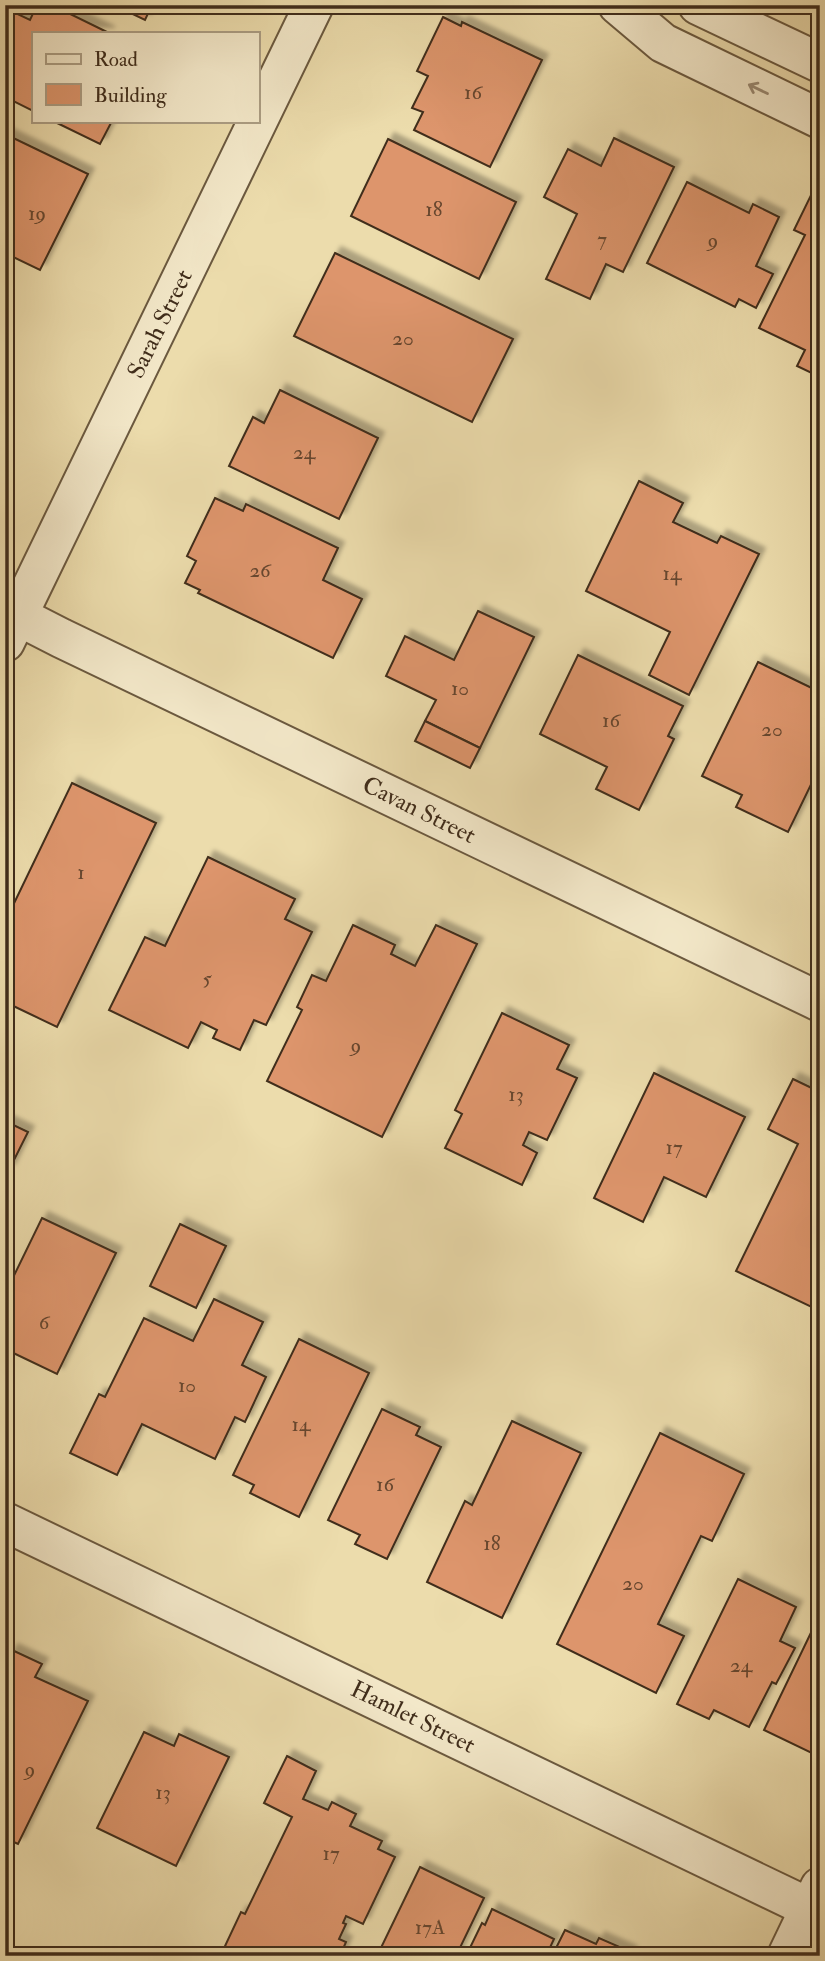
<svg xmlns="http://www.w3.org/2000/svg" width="825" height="1961" viewBox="0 0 825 1961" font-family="'IM FELL Double Pica',serif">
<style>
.building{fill:#dd956c;stroke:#402d1b;stroke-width:2;filter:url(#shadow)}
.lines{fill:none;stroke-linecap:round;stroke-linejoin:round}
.minor-casing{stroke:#6b593f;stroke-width:42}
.minor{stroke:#f3e8c9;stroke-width:38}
.oneway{stroke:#9a8a72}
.labels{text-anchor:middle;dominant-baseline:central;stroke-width:5;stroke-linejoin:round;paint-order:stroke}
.number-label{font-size:21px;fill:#67472f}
.street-label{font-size:24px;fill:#402d1b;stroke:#f3e8c9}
</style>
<defs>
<filter id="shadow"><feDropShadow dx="6" dy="-6" stdDeviation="2" flood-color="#0004"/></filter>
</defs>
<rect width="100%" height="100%" fill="#ecdcac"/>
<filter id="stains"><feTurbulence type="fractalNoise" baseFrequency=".00286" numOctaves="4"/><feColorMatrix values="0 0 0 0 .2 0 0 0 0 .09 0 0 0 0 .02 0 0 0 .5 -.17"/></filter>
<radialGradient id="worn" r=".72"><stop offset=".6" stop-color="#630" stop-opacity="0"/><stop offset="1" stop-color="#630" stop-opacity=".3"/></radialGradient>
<g class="building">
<path d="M37 5H52L109 33H33V111L5 97V71L9 64 5 63V8L30 20Z"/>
<path d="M114 5H152L145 20Z"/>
<path d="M443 17 461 26 462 22 542 60 490 167 414 130 423 112 412 108 428 76 417 71Z"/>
<path d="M53 121H112L100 144Z"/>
<path d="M5 134 88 174 40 270 5 253Z"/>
<path d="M614 138 674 167 623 272 606 264 590 299 546 279 577 214 544 197 568 149 601 166Z"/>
<path d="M388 139 516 202 479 279 351 216Z"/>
<path d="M687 182 749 213 753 204 779 217 756 266 773 274 756 308 739 299 735 307 647 263Z"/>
<path d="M814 189 820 192V377L797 366 805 350 759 328 805 235 794 230Z"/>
<path d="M335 253 513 339 472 422 294 336Z"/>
<path d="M280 390 378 438 339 519 229 466 253 417 264 423Z"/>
<path d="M639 481 683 503 673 522 717 543 721 536 759 554 689 695 649 675 670 632 586 591Z"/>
<path d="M215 498 243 511 246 504 338 548 323 580 362 599 333 658 198 593 200 590 185 583 196 561 187 556Z"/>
<path d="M478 611 534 637 480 748 425 721 436 700 386 676 405 636 454 660Z"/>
<path d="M578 655 683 706 668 736 674 739 639 810 596 789 607 767 540 734Z"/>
<path d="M758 662 820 692V766L788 832 736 807 742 795 702 776Z"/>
<path d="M425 721 480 748 470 768 415 741Z"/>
<path d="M72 783 156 823 57 1027 5 1002V922Z"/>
<path d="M208 857 295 899 285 919 312 932 266 1025 254 1020 240 1050 213 1038 217 1030 201 1022 188 1048 109 1010 145 937 165 946Z"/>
<path d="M353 925 395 945 391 954 415 966 436 925 477 944 382 1137 267 1081 302 1010 297 1007 312 975 326 981Z"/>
<path d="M502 1013 569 1045 557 1069 577 1078 547 1140 529 1132 523 1145 537 1153 522 1185 445 1148 462 1114 455 1110Z"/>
<path d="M654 1073 745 1117 706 1197 664 1177 643 1222 594 1198Z"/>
<path d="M793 1079 820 1092V1311L736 1271 798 1144 768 1129Z"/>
<path d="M5 1121 28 1132 9 1170 5 1168Z"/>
<path d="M42 1218 116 1253 57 1374 5 1349V1294Z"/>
<path d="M180 1224 226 1246 196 1308 150 1286Z"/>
<path d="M214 1299 263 1322 242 1365 266 1377 245 1422 235 1417 215 1459 142 1424 117 1475 70 1453 99 1394 105 1397 144 1318 193 1341Z"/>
<path d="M299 1339 369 1373 299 1517 250 1493 254 1485 233 1475Z"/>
<path d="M382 1409 420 1427 416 1435 441 1447 387 1559 355 1544 360 1535 328 1520Z"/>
<path d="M512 1421 581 1453 502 1618 427 1582 465 1501 472 1505Z"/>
<path d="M660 1433 744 1474 712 1541 701 1536 658 1624 684 1636 656 1693 557 1644Z"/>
<path d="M738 1579 796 1607 780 1641 795 1648 776 1684 772 1682 749 1727 714 1710 709 1719 677 1704Z"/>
<path d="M820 1614V1757L764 1730Z"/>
<path d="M12 1650 42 1664 35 1677 88 1701 18 1844 5 1838V1663Z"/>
<path d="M144 1732 174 1746 179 1734 229 1757 176 1866 97 1828Z"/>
<path d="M287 1756 316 1771 303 1799 328 1810 332 1802 356 1814 350 1826 382 1841 378 1849 395 1857 363 1924 346 1916 343 1923 346 1924 339 1939 346 1942 340 1956H243L225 1946 241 1912 245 1914 292 1817 264 1803Z"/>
<path d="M420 1867 484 1898 456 1956H377Z"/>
<path d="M492 1909 554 1939 546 1956H466L482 1923 485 1925Z"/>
<path d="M565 1930 596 1944 599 1938 631 1952 629 1956H552Z"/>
</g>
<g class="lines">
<g class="minor-casing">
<g id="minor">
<path d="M618 5 663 43 820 119"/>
<path d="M698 5 820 63"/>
<path d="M18 616 61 638 820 1002"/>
<path d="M5 642 314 5"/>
<path d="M5 1522 820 1913"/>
<path d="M787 1956 820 1887"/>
</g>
</g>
<use href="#minor" class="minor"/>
</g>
<defs><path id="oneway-shaft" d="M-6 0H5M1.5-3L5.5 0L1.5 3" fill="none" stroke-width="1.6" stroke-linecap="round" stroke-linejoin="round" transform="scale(1.75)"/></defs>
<use class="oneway" href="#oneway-shaft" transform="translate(758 89) rotate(-154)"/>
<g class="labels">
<g class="number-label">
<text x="473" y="92">16</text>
<text x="434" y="209">18</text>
<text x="37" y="213">19</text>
<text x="602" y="239">7</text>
<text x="713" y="240">9</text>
<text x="403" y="338">20</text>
<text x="304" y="452">24</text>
<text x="260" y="570">26</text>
<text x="672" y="573">14</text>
<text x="460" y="688">10</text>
<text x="611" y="720">16</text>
<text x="772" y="729">20</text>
<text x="81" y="872">1</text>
<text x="207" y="978">5</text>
<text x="356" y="1045">9</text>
<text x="516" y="1094">13</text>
<text x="674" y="1147">17</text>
<text x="44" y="1322">6</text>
<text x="187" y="1385">10</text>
<text x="301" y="1424">14</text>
<text x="385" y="1484">16</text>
<text x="492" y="1543">18</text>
<text x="633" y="1583">20</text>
<text x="741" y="1665">24</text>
<text x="30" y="1769">9</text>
<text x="163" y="1792">13</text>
<text x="331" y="1853">17</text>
<text x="430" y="1927">17A</text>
</g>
<g class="street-label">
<text transform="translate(160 324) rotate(-64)">Sarah Street</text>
<text transform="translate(419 810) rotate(26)">Cavan Street</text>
<text transform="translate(413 1717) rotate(26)">Hamlet Street</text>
</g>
</g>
<rect width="825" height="1961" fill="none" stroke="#ecdcac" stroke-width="28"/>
<rect x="7" y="7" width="811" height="1947" fill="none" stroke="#402d1b" stroke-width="3.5"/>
<rect x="14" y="14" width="797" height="1933" fill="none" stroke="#402d1b" stroke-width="2"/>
<rect x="32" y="32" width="228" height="91" fill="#f3e8c9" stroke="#ab9d83" stroke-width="2"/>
<rect x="46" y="54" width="35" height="10" fill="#f3e8c9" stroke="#ab9d83" stroke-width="2"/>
<text x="94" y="66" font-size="21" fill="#402d1b">Road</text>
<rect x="46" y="84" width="35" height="21" fill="#dd956c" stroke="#ab9d83" stroke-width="2"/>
<text x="94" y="102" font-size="21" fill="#402d1b">Building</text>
<rect width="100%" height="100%" filter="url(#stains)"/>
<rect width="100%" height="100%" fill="url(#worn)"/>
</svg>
